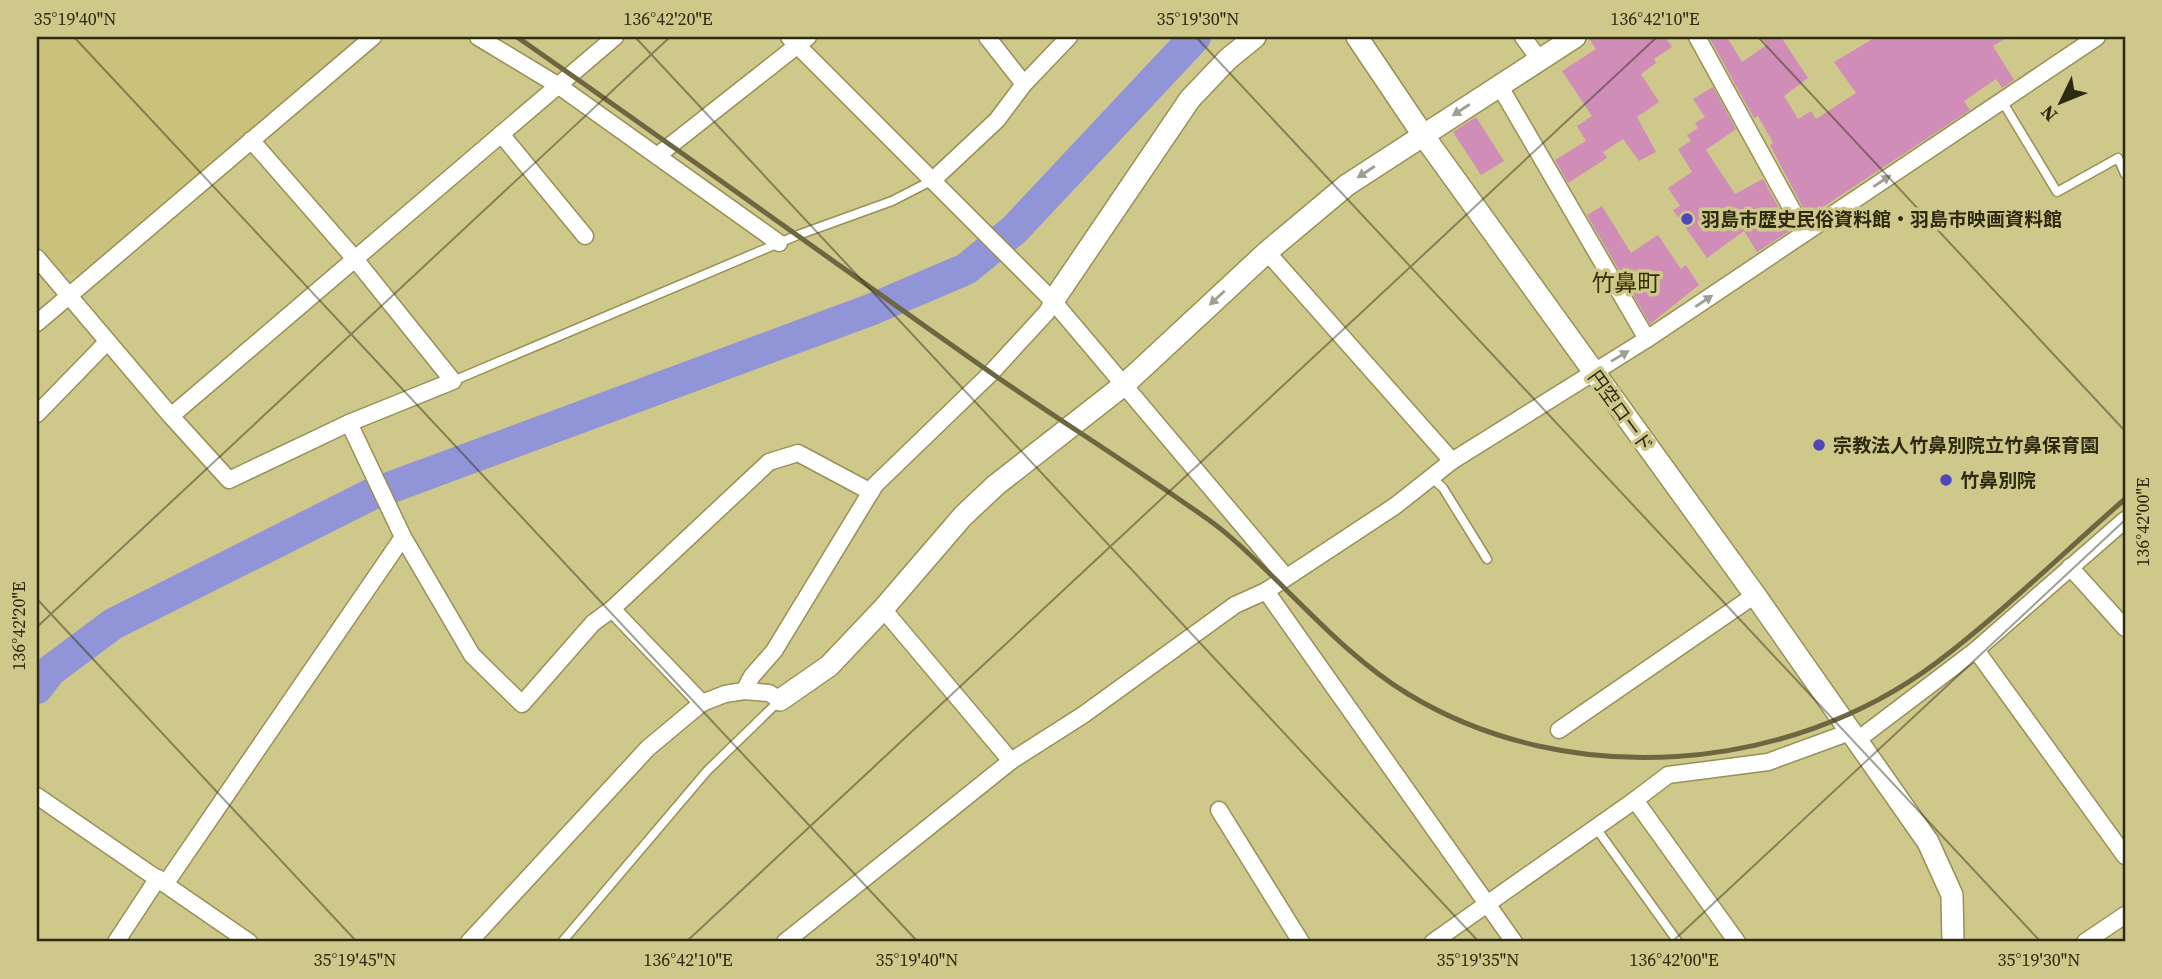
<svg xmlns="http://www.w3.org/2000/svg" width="2162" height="979" viewBox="0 0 2162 979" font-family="'Source Serif 4','Noto Sans JP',serif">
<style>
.built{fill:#cac17c}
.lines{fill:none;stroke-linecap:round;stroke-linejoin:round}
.river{stroke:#9294d8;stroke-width:32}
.building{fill:#d08db7}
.service-casing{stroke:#989155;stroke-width:11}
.minor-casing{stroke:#989155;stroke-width:19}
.tertiary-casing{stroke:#989155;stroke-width:24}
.service{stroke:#fff;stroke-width:8}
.minor{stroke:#fff;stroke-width:16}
.tertiary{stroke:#fff;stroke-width:21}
.rail{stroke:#6c6740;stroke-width:5}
.oneway{fill:#a09f94}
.ticks{fill:none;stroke:#2d2a11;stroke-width:2;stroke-opacity:0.45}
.poi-dot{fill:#5145bc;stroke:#cfc88b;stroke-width:2.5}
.labels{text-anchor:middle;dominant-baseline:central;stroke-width:7;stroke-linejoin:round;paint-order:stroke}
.poi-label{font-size:19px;font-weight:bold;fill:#2d2a11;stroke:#cfc88b;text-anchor:start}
.street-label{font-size:19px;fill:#2d2a11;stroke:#cfc88b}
.quarter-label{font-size:23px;fill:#342e00;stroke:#cfc88b}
.neatline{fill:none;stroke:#2d2a11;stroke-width:2.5}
.ticks-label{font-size:18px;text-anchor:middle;fill:#2d2a11}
</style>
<rect width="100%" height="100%" fill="#cfc88b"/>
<path class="built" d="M37 37H360L81 276 60 274 37 246Z"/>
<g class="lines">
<path class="river" d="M37 688 50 671 113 624 370 495 870 310 966 269 1014 230 1195 37"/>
</g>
<g class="building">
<path d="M1588 37H1665L1672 47 1654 59 1656 63 1641 74 1659 102 1637 117 1656 152 1639 161 1623 139 1603 152 1607 158 1568 183 1555 160 1586 141 1577 126 1592 116 1562 71 1596 49Z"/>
<path d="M1709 37H1727L1742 62 1767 45 1761 37H1781L1808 78 1784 96 1798 119 1811 111 1816 119 1856 93 1834 62 1876 37H2008L1993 46 2014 80 2002 88 1996 79 1964 101 1970 110 1808 217 1770 145 1773 143 1758 116 1754 118Z"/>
<path d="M1713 87 1736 129 1706 150 1735 194 1763 179 1791 230 1757 252 1744 231 1707 258 1673 210 1680 206 1668 188 1692 172 1678 149 1691 141 1687 135 1698 128 1695 123 1705 117 1693 99Z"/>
<path d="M1476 117 1504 161 1481 175 1453 132Z"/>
<path d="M1602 206 1631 253 1658 235 1681 269 1686 265 1699 285 1650 324 1587 215Z"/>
</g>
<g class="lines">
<g class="service-casing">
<g id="service">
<path d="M2002 101 2057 192 2118 158 2125 174"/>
<path d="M453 381 798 235 892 201 933 180"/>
<path d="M1431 477 1443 488 1487 559"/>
<path d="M1596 828 1678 942"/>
<path d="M562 942 707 771 780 700"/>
</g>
</g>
<g class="minor-casing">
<g id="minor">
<path d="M478 37 559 86 779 243"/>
<path d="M789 37 1053 301 1286 577"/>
<path d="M987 37 1024 84"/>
<path d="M1523 37 1539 59"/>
<path d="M1697 37 1805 233"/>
<path d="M1499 85 1647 339"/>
<path d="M501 134 585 236"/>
<path d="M657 156 808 37"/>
<path d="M933 180 997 120 1024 84 1069 37"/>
<path d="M1267 252 1452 461"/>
<path d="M37 258 171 416 229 480 349 423 453 381 355 259 251 140"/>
<path d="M37 323 373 37"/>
<path d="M37 414 107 342"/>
<path d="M171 416 615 37"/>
<path d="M349 423 403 537 472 655 522 704 593 623 612 609 702 703"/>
<path d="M2070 567 2125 628"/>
<path d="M1266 591 1514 942"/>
<path d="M612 609 769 462 798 453 871 492"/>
<path d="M883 609 1011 761"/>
<path d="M1976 650 2125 856"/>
<path d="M744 691 752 676 774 651 875 485 991 373 1047 312 1053 301"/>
<path d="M1559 730 1755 595"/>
<path d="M1856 741 1976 650 2125 520"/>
<path d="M37 796 249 942"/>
<path d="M1635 800 1668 775 1768 762 1850 732"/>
<path d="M1219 810 1301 942"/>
<path d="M166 883 403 537"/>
<path d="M116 942 158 878"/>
<path d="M469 942 648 748 702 703 725 694 744 691 769 693 780 700"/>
<path d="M785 942 1011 761 1083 715 1235 605 1266 591 1395 506 1452 461 1647 339 2097 37"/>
<path d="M1433 942 1635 800 1737 942"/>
<path d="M2085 942 2125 915"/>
</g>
</g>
<g class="tertiary-casing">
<g id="tertiary">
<path d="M1357 37 1423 135 1755 595 1928 842 1952 895 1953 942"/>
<path d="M1053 301 1190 99 1228 59 1255 37"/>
<path d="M780 700 829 666 883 609 963 516 996 485 1125 384 1267 252 1347 185 1575 37"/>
</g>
</g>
<use href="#service" class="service"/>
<use href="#minor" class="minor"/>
<use href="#tertiary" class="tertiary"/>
<path class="rail" d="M517 37C678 149 836 264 997 377 1055 417 1115 455 1173 495 1191 508 1211 520 1228 535 1289 587 1339 652 1408 694 1568 791 1788 774 1936 663 2000 615 2064 552 2125 499"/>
</g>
<defs><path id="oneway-solid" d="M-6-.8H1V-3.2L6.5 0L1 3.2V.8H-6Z" transform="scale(1.75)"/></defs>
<g class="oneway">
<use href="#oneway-solid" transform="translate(1461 110) rotate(147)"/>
<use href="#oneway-solid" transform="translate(1366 172) rotate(147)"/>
<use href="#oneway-solid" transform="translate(1882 181) rotate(-34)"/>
<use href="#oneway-solid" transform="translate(1217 298) rotate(137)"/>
<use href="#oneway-solid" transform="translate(1704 301) rotate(-34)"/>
<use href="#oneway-solid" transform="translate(1620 356) rotate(-31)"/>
</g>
<path class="ticks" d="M74 37 918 942M635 37 1479 942M1196 37 2041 942M1758 37 2125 431M37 599 357 942M37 627 670 37M686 942 1657 37M1672 942 2125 520"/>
<g class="poi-dot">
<circle cx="1687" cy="219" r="7"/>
<circle cx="1819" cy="445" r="7"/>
<circle cx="1946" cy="480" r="7"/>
</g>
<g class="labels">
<g class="poi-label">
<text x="1701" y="219">羽島市歴史民俗資料館・羽島市映画資料館</text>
<text x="1833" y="445">宗教法人竹鼻別院立竹鼻保育園</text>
<text x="1960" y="480">竹鼻別院</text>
</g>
<g class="street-label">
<text transform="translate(1621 411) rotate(54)">円空ロード</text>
</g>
<g class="quarter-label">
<text x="1626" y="283">竹鼻町</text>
</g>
</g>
<rect width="2162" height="979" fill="none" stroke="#cfc88b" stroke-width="77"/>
<g transform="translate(2061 102) rotate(227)" stroke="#cfc88b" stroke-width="5" paint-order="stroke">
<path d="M0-5L12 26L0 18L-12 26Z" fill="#2d2a11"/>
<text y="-10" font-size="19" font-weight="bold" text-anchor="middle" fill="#2d2a11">N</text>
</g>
<rect x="38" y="38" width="2086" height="902" class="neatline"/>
<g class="ticks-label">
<text x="75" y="25">35°19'40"N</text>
<text x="668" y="25">136°42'20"E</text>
<text x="1198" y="25">35°19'30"N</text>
<text x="1655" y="25">136°42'10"E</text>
<text transform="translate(2143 522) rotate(-90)" y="6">136°42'00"E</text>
<text transform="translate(19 626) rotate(-90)" y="6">136°42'20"E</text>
<text x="355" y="966">35°19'45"N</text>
<text x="688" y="966">136°42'10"E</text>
<text x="917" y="966">35°19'40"N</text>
<text x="1478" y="966">35°19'35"N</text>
<text x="1674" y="966">136°42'00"E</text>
<text x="2039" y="966">35°19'30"N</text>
</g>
</svg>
